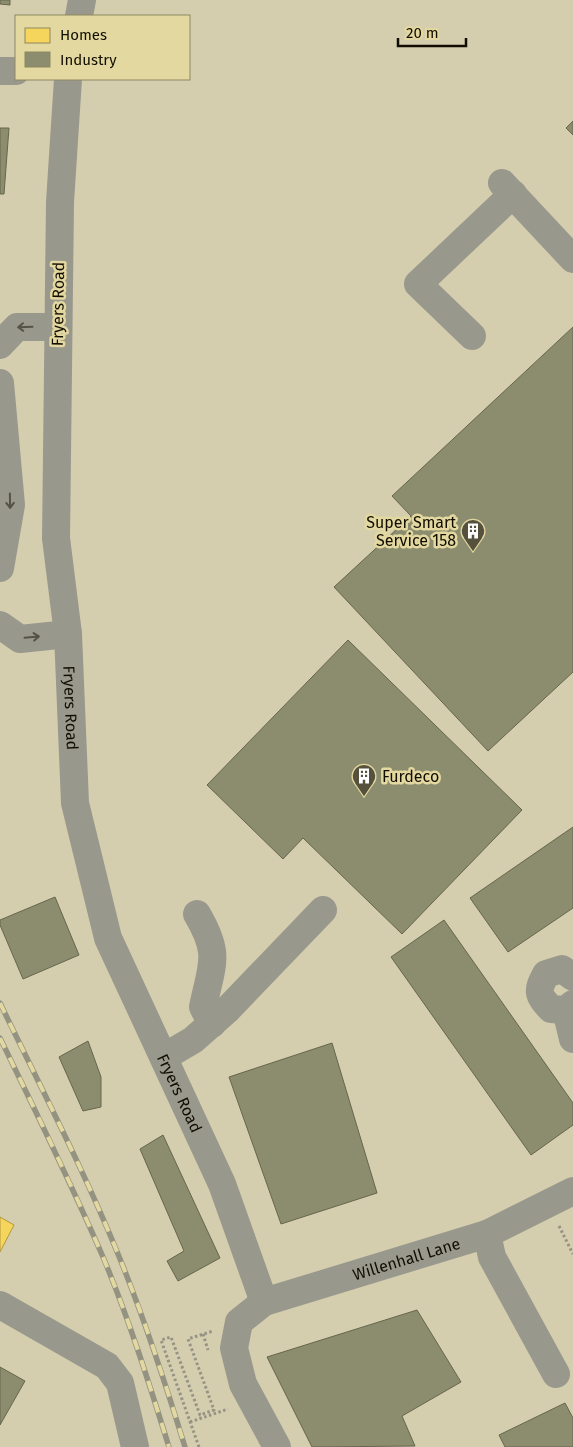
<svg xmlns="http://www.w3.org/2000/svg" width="573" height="1447" viewBox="0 0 573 1447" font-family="'Fira Sans',sans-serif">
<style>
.homes{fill:#f6d55c;stroke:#b19940}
.industry{fill:#8c8c6e;stroke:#67664d}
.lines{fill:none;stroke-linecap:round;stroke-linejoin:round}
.path{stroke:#969385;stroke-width:3;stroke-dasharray:2.5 2.5;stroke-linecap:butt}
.minor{stroke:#99988c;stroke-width:28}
.rail-casing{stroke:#949281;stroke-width:5.5}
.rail{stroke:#e3d8a0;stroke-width:4;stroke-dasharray:11;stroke-linecap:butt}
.oneway{stroke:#555246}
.labels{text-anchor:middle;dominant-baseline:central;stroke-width:5;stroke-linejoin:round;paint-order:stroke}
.street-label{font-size:16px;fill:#110d00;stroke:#e3d8a0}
.poi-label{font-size:16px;fill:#110d00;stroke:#e3d8a0;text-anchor:end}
</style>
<rect width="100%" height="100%" fill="#d4ceaf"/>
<path class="homes" d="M0 1217 14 1225 0 1252Z"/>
<g class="industry">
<path d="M0 0H10V5L0 4Z"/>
<path d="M573 121V135L566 128Z"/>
<path d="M0 128H9L4 194H0Z"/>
<path d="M573 327V672L488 751 334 587 411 516 392 496Z"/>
<path d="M348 640 522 810 402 934 303 838 283 859 207 785Z"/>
<path d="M573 827V908L508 952 470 898Z"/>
<path d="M55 897 79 955 23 979 0 925V920Z"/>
<path d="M444 920 573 1103V1125L531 1155 391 957Z"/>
<path d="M88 1041 101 1077V1107L83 1111 59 1057Z"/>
<path d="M332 1043 377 1193 281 1224 229 1077Z"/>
<path d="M163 1135 220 1258 178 1281 167 1261 184 1251 140 1149Z"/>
<path d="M417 1310 461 1382 402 1416 415 1446 312 1447 267 1357Z"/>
<path d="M0 1367 25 1381 0 1425Z"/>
<path d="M565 1403 573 1418V1447H505L499 1435Z"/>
</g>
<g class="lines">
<g class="path">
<path d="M559 1226 573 1254"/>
<path d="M203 1334 208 1350"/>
<path d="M190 1422 228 1409"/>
<path d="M199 1447 161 1340 171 1337 200 1415 214 1410 188 1339 213 1331"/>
</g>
<g class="minor">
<path d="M79 16 82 0"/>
<path d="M0 71H16"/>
<path id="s1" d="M68 79 60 202 56 538 68 634 75 803 108 938 222 1184 264 1302"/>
<path d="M502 183 573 259"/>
<path d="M472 336 418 284 513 194"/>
<path d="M0 345 17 327H58"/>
<path d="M0 383 11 505 0 568"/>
<path d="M0 625 20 639 68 634"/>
<path d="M197 914C221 955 212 963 203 1007L212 1024"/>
<path d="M573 977 562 969 546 974C537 991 537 994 551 1009L566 1010 573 1004"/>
<path d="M566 1010 573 1039"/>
<path d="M164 1057 193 1040 227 1010 323 910"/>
<path d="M487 1234 492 1257 556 1374"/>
<path d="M0 1305 107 1366 120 1383 135 1447"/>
<path id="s2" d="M277 1447 243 1384 234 1348 239 1322 264 1302 487 1234 573 1191"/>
</g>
<g class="rail-casing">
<g id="rail">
<path d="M0 1003C40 1086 83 1168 118 1254 144 1317 165 1382 185 1447"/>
<path d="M0 1038C35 1110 71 1183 103 1257 129 1319 149 1383 169 1447"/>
</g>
</g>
<use href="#rail" class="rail"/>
</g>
<defs><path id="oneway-shaft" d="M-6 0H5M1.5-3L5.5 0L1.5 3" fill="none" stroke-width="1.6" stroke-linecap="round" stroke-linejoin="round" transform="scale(1.25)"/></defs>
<g class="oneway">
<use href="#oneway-shaft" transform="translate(25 327) rotate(178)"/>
<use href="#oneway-shaft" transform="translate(10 501) rotate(89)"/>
<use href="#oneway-shaft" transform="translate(32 637) rotate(-5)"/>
</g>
<defs>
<g id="building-pin" transform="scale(1.25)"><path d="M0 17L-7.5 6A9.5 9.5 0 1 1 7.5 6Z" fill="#55513d" stroke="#e3d8a0"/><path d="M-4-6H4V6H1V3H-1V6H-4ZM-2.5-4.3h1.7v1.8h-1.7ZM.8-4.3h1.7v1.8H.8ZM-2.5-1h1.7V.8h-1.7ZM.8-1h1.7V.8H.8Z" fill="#fff"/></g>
</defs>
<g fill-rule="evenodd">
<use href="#building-pin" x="473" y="531"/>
<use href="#building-pin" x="364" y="776"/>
</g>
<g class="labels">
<g class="street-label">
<text transform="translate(58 304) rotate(-89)">Fryers Road</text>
<text stroke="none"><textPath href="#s1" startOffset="630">Fryers Road</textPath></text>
<text stroke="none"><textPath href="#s1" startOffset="1035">Fryers Road</textPath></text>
<text stroke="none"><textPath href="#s2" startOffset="316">Willenhall Lane</textPath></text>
</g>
<g class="poi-label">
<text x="456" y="522">Super Smart<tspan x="456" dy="18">Service 158</tspan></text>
<text x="382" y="776" text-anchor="start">Furdeco</text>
</g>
</g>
<rect x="15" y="15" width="175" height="65" fill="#e3d8a0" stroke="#8f8760"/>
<rect x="25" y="28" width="25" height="15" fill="#f6d55c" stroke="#8f8760"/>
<text x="60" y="40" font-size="15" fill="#110d00">Homes</text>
<rect x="25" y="52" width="25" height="15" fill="#8c8c6e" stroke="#8f8760"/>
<text x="60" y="65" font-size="15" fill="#110d00">Industry</text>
<path d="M398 38v8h68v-8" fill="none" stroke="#110d00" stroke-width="2.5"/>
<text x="406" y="38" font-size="15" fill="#110d00" stroke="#e3d8a0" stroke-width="4" paint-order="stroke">20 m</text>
</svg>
